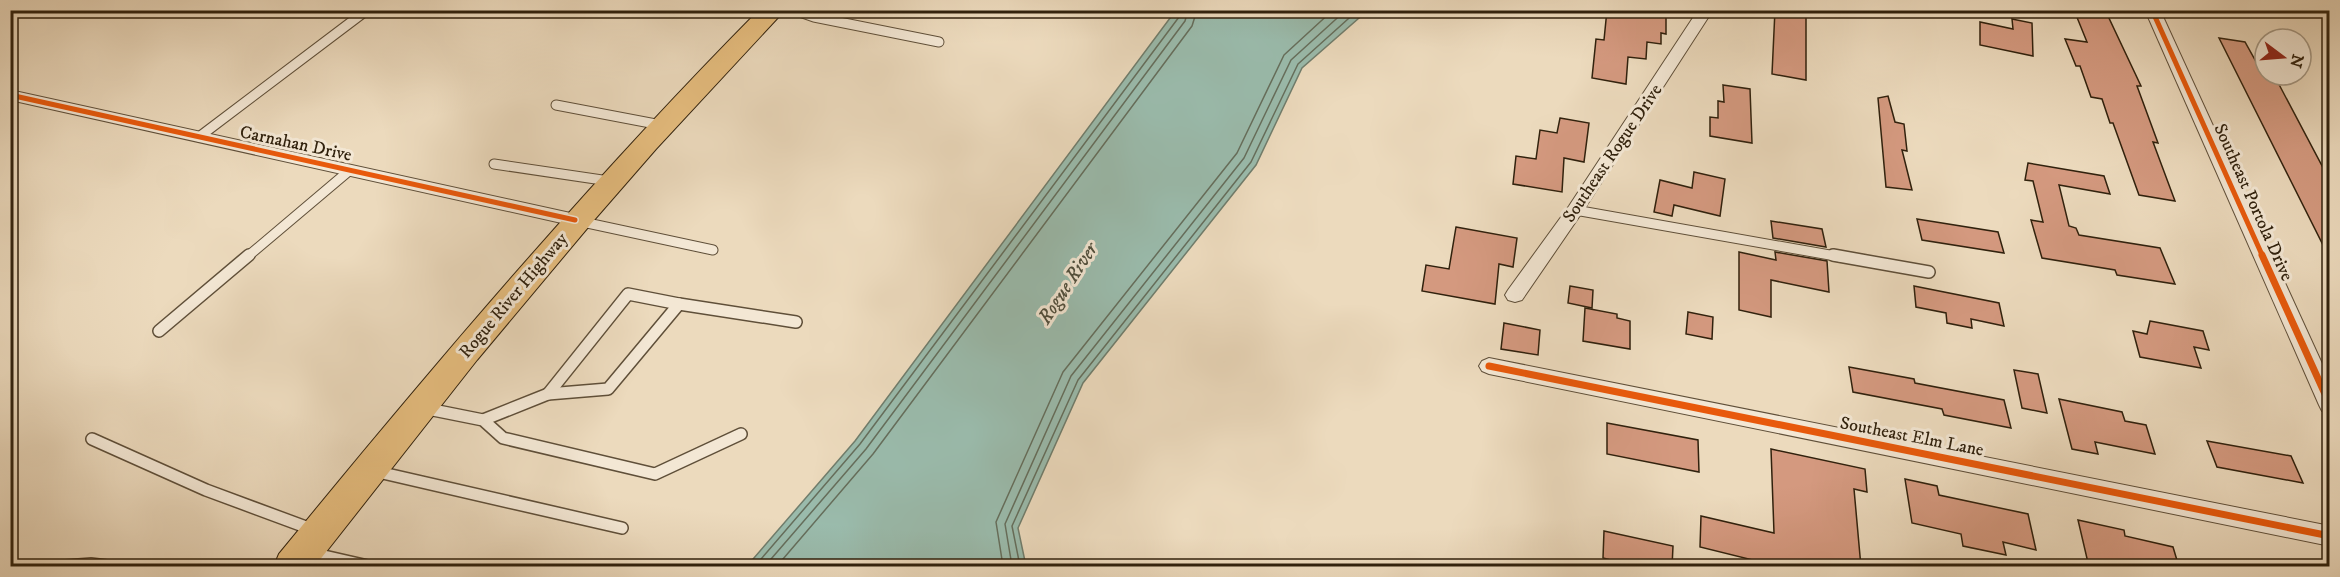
<svg xmlns="http://www.w3.org/2000/svg" width="2340" height="577" viewBox="0 0 2340 577" font-family="'IM FELL DW Pica',serif">
<style>
.water{fill:#9abbac;stroke:#707d6c;stroke-width:1.5}
.lines{fill:none;stroke-linecap:round;stroke-linejoin:round}
.shore{stroke:#656e5c;stroke-width:1.5}
.building{fill:#d4997f;stroke:#30210d;stroke-width:1.5}
.lane-far1-casing{stroke:#5f4f39;stroke-width:11}
.lane-casing{stroke:#5f4f39;stroke-width:14}
.street-casing{stroke:#5f4f39;stroke-width:2}
.primary-casing{stroke:#30210d;stroke-width:2}
.lane-far1{stroke:#f3e7d4;stroke-width:9}
.lane{stroke:#f3e7d4;stroke-width:11}
.street{fill:#f3e7d4;fill-rule:evenodd}
.primary{fill:#e6bd7e;fill-rule:evenodd}
.cycleway-far1-casing{stroke:#f3e7d4;stroke-width:8}
.cycleway-casing{stroke:#f3e7d4;stroke-width:10}
.cycleway-far1{stroke:#e8590c;stroke-width:5}
.cycleway{stroke:#e8590c;stroke-width:7}
.labels{text-anchor:middle;stroke-width:6;stroke-linejoin:round;paint-order:stroke}
.street-label{font-size:18px;fill:#30210d;stroke:#f3e7d4}
.water-label{font-size:20px;font-style:italic;fill:#504f3d;stroke:#f3e7d4}
</style>
<rect width="100%" height="100%" fill="#ecdabd"/>
<filter id="stains"><feTurbulence type="fractalNoise" baseFrequency=".00333" numOctaves="4"/><feColorMatrix values="0 0 0 0 .2 0 0 0 0 .09 0 0 0 0 .02 0 0 0 .5 -.17"/></filter>
<radialGradient id="worn" r=".72"><stop offset=".6" stop-color="#630" stop-opacity="0"/><stop offset="1" stop-color="#630" stop-opacity=".3"/></radialGradient>
<path class="water" d="M1176,10L1367,11L1302,68L1256,165L1083,383L1018,528L1026,566H747L855,441Z"/>
<g class="lines">
<g class="shore">
<path d="M755,566L860,444L1179,17L1180,10"/>
<path d="M765,566L866,449L1185,21L1188,10"/>
<path d="M777,566L873,454L1192,26L1197,10"/>
<path d="M1003,566L996,522L1063,372L1237,153L1284,55L1333,10"/>
<path d="M1012,566L1005,524L1071,376L1244,158L1291,60L1346,10"/>
<path d="M1020,566L1012,526L1078,380L1251,162L1298,64L1358,10"/>
</g>
</g>
<g class="building">
<path d="M1607,10H1666V34L1661,33V44L1647,42L1646,59L1628,57L1626,84L1592,78L1596,39L1604,40Z"/>
<path d="M1775,10H1806V80L1772,74Z"/>
<path d="M2074,10L2107,14L2141,86H2137L2158,143L2153,142L2175,201L2139,195L2113,123H2110L2102,99L2091,97L2080,66H2076L2065,39L2087,42Z"/>
<path d="M2012,19L2032,23L2033,56L1980,45V22L2013,29Z"/>
<path d="M2219,38L2245,42L2259,67H2265V75H2274L2330,181V259Z"/>
<path d="M1723,85L1750,89L1752,143L1710,136V117L1718,118V101L1724,102Z"/>
<path d="M1888,96L1895,122L1904,124L1907,151L1902,150L1912,190L1886,187L1878,98Z"/>
<path d="M1560,118L1589,123L1584,162L1564,158L1562,192L1513,184L1516,156L1536,159L1540,130L1557,133Z"/>
<path d="M2028,163L2104,176L2110,194L2059,185L2069,226L2076,228L2079,235L2160,248L2175,284L2117,275L2115,270L2042,258L2031,220L2043,222L2033,181L2025,180Z"/>
<path d="M1694,172L1725,179L1720,216L1674,205L1672,216L1654,212L1660,180L1692,188Z"/>
<path d="M1917,219L1998,232L2004,253L1922,240Z"/>
<path d="M1771,221L1822,229L1826,247L1773,238Z"/>
<path d="M1456,227L1517,238L1513,267L1499,264L1495,304L1422,291L1426,265L1449,269Z"/>
<path d="M1739,252L1776,260L1775,252L1827,261L1829,292L1771,280V317L1739,310Z"/>
<path d="M1570,286L1593,290L1592,308L1568,303Z"/>
<path d="M1914,286L1999,303L2004,326L1971,319L1972,328L1947,323L1946,313L1916,307Z"/>
<path d="M1585,308L1617,314V318L1630,321V349L1583,341Z"/>
<path d="M1688,312L1713,317L1712,339L1686,334Z"/>
<path d="M2150,321L2203,331L2209,350L2194,347L2201,368L2140,357L2133,331L2147,334Z"/>
<path d="M1504,323L1540,330L1538,355L1501,349Z"/>
<path d="M1849,367L1914,379L1915,383L2004,400L2011,428L1944,415L1942,409L1853,392Z"/>
<path d="M2014,370L2038,374L2047,413L2022,408Z"/>
<path d="M2059,399L2122,412L2125,421L2146,425L2155,454L2095,442L2098,454L2072,449Z"/>
<path d="M1607,423L1698,440L1699,472L1607,454Z"/>
<path d="M2207,441L2291,456L2303,483L2217,467Z"/>
<path d="M1771,449L1865,469L1867,492L1854,489L1861,567H1781L1700,547L1701,516L1774,533Z"/>
<path d="M1905,479L1937,486L1939,495L2028,514L2036,550L2003,542L2006,555L1963,546L1961,534L1912,523Z"/>
<path d="M2078,520L2124,530L2125,536L2173,547L2179,567H2089Z"/>
<path d="M1604,531L1673,546L1672,567H1619V562L1603,558Z"/>
</g>
<g class="lines">
<defs>
<g id="lane-far1">
<path d="M794,10L814,17L939,42"/>
<path d="M556,105L661,125"/>
<path d="M199,137L367,10"/>
<path d="M494,164L609,181"/>
<path d="M1575,210L1841,257"/>
<path d="M578,221L713,250"/>
<path d="M247,257L350,170"/>
</g>
<g id="lane">
<path d="M1833,255L1929,272"/>
<path d="M159,331L249,255"/>
<path d="M548,394L628,294L679,304"/>
<path d="M423,408L483,420L503,438L655,474L741,434"/>
<path d="M483,420L548,394L608,389L679,304L796,322"/>
<path d="M92,439L206,490L314,530"/>
<path d="M374,471L622,528"/>
<path d="M311,553L368,566"/>
<path d="M66,566L91,564L107,566"/>
</g>
<g id="street">
<path d="M1698,10H1713L1581,214L1522,300L1515,302L1508,300L1505,295L1508,290L1569,206Z"/>
<path d="M2145,10H2160L2330,381V413L2322,411L2319,405Z"/>
<path d="M10,90L575,214L582,216L584,220L582,224L575,226L10,100Z"/>
<path d="M1489,358L2330,526V546L1489,374L1482,371L1479,366L1482,361Z"/>
</g>
<path id="primary" d="M759,10H785L656,149L595,219L477,360L315,566H274L279,554C432,367 588,183 759,10Z"/>
</defs>
<use href="#lane-far1" class="lane-far1-casing"/>
<use href="#lane" class="lane-casing"/>
<use href="#street" class="street-casing"/>
<use href="#primary" class="primary-casing"/>
<use href="#lane-far1" class="lane-far1"/>
<use href="#lane" class="lane"/>
<use href="#street" class="street"/>
<use href="#primary" class="primary"/>
<defs>
<g id="cycleway-far1">
<path d="M2152,10L2263,257"/>
<path d="M10,95L575,220"/>
</g>
<g id="cycleway">
<path d="M2262,255L2330,405"/>
<path d="M1489,366L2330,536"/>
</g>
</defs>
<use href="#cycleway-far1" class="cycleway-far1-casing"/>
<use href="#cycleway" class="cycleway-casing"/>
<use href="#cycleway-far1" class="cycleway-far1"/>
<use href="#cycleway" class="cycleway"/>
</g>
<g class="labels">
<g class="street-label">
<text transform="translate(296 143) rotate(12)" y="6">Carnahan Drive</text>
<text transform="translate(1612 153) rotate(-56)" y="6">Southeast Rogue Drive</text>
<text transform="translate(2254 202) rotate(66)" y="6">Southeast Portola Drive</text>
<text transform="translate(513 295) rotate(-50)" y="6">Rogue River Highway</text>
<text transform="translate(1912 436) rotate(11)" y="6">Southeast Elm Lane</text>
</g>
<g class="water-label">
<text transform="translate(1067 283) rotate(-57)" y="7">Rogue River</text>
</g>
</g>
<rect width="2340" height="577" fill="none" stroke="#ecdabd" stroke-width="36"/>
<rect x="12" y="12" width="2316" height="553" fill="none" stroke="#30210d" stroke-width="3"/>
<rect x="18" y="18" width="2304" height="541" fill="none" stroke="#30210d" stroke-width="1.5"/>
<g transform="translate(2283 57) rotate(106)"><circle r="28" fill="#f3e7d4" stroke="#a59884" stroke-width="1.5"/>
<path d="M0-4.5L10 22L0 15L-10 22Z" fill="#8f2418"/>
<text y="-9" font-size="16" font-weight="bold" text-anchor="middle" fill="#30210d">N</text>
</g>
<rect width="100%" height="100%" filter="url(#stains)"/>
<rect width="100%" height="100%" fill="url(#worn)"/>
</svg>
